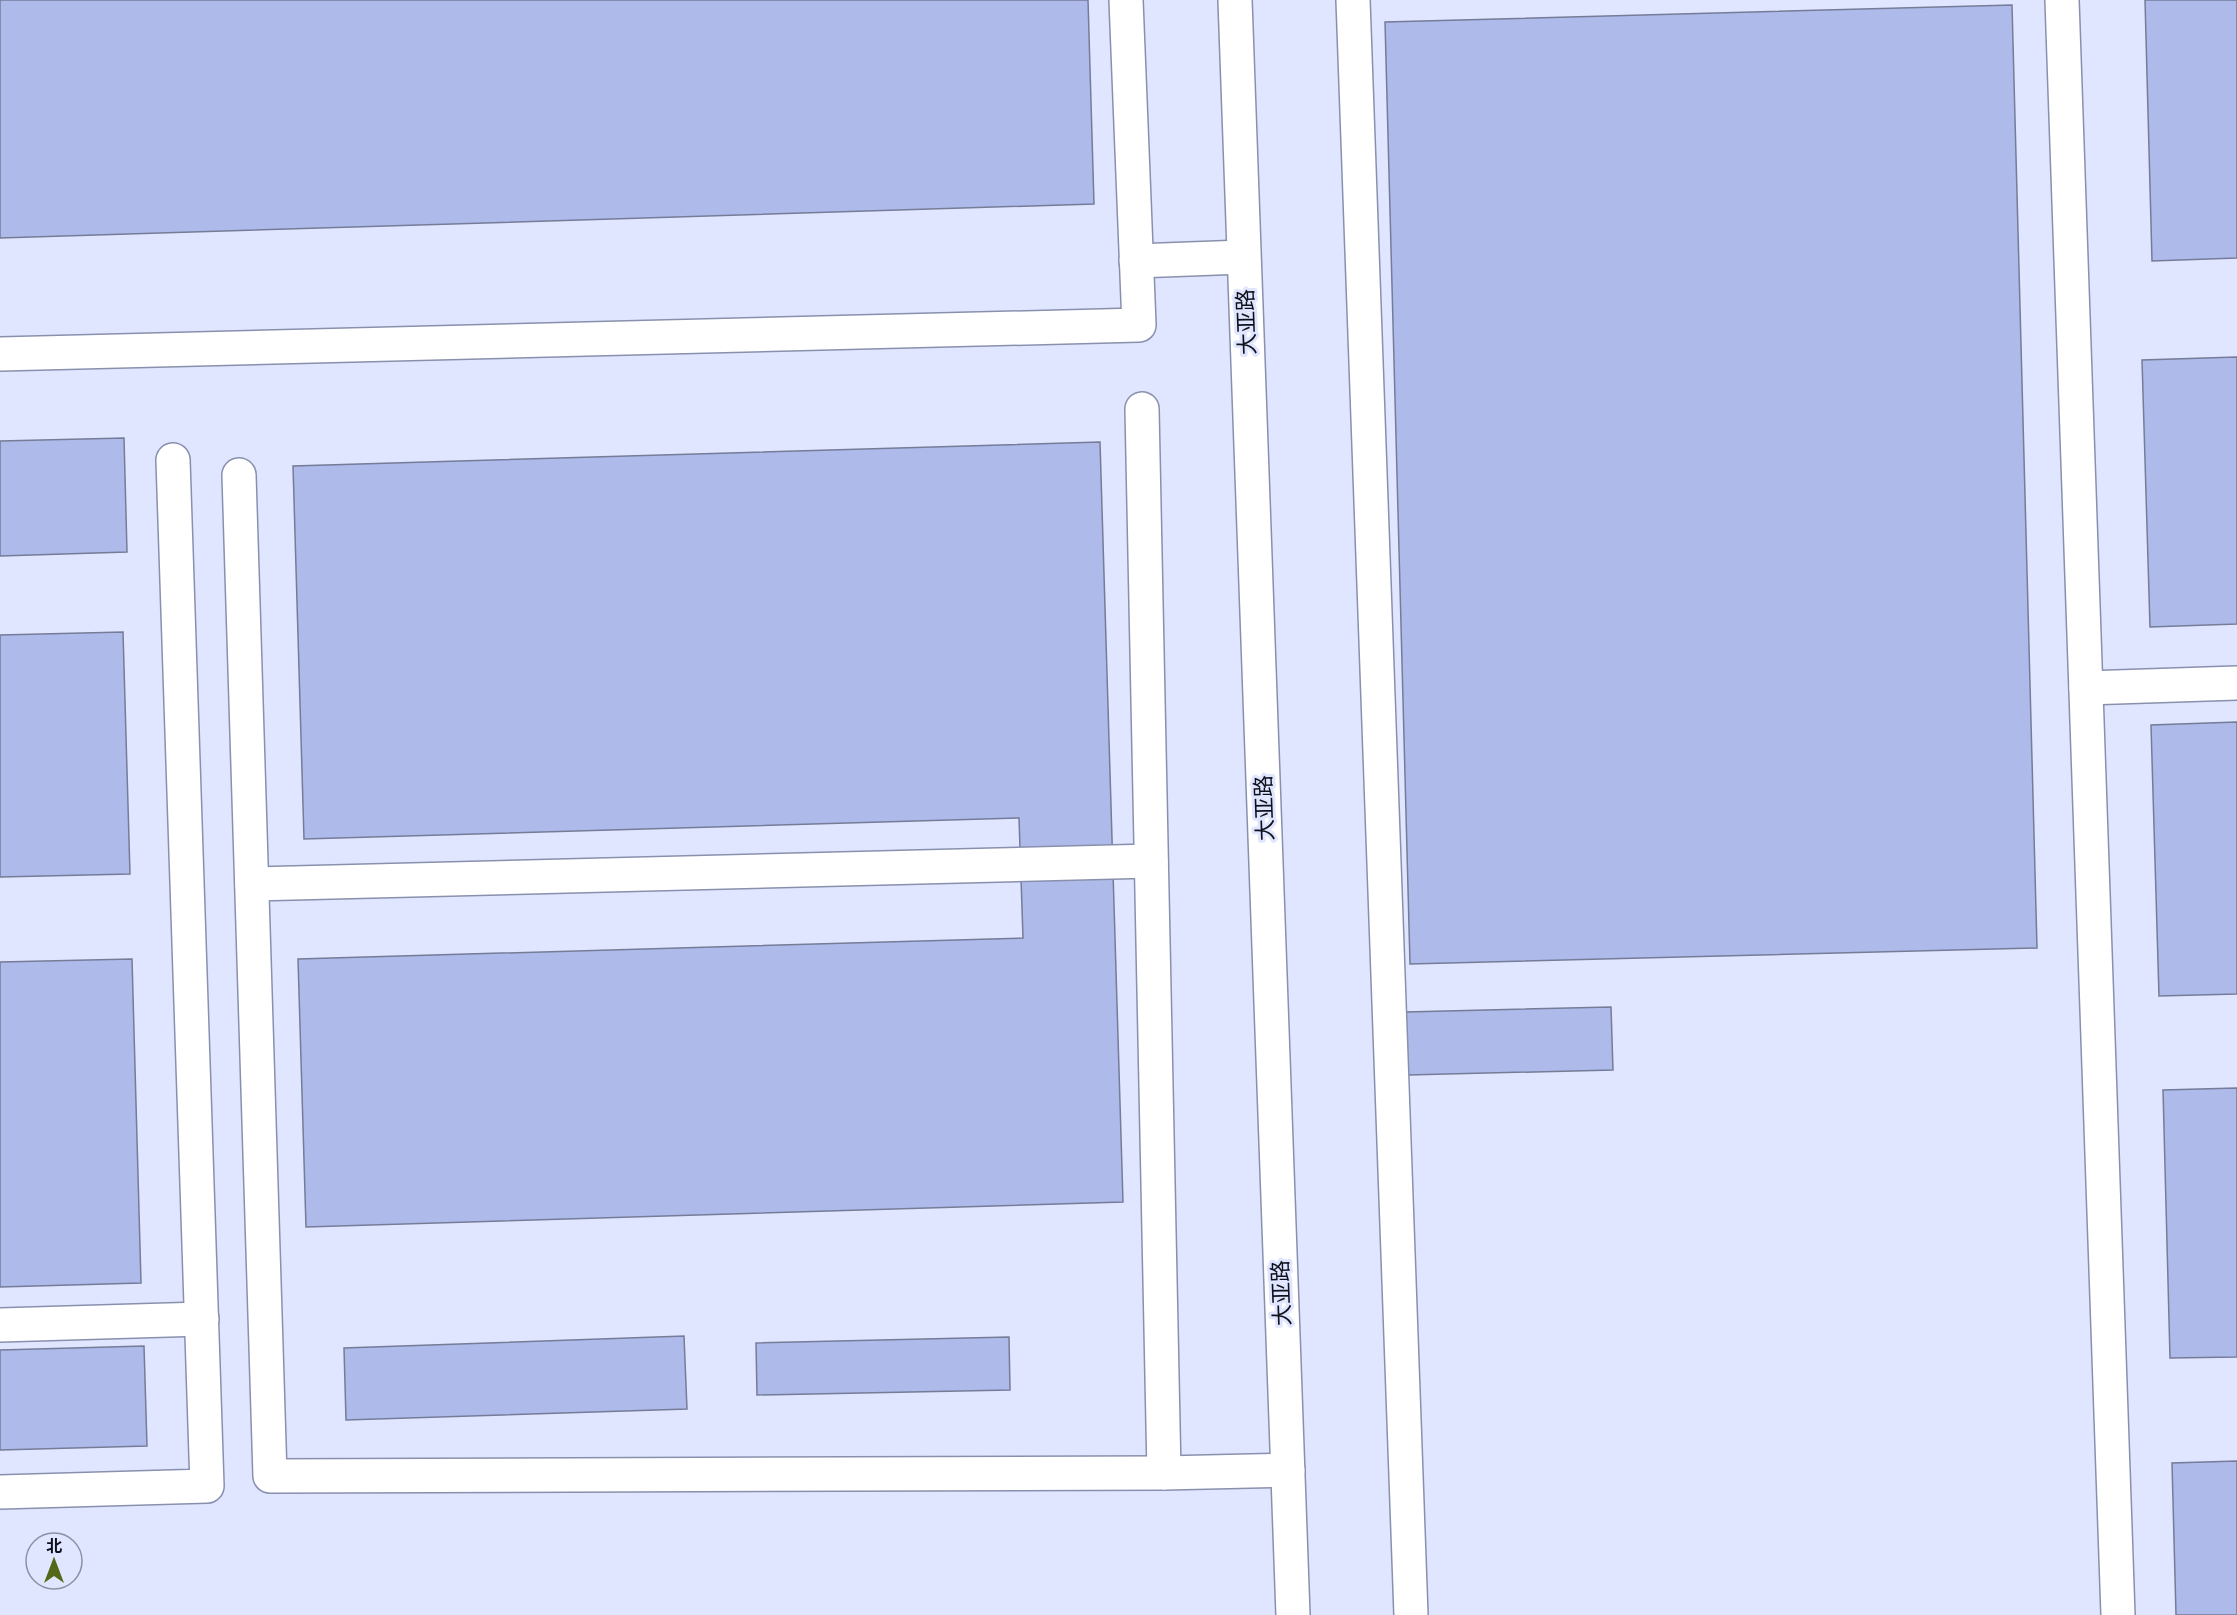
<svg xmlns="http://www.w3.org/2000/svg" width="2237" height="1615" viewBox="0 0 2237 1615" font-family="Cabin,'Noto Sans SC',sans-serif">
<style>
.building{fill:#aebaea;stroke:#757c98;stroke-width:1.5}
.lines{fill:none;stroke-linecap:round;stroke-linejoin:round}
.minor-casing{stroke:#8990ad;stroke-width:36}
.minor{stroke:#fff;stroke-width:33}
.labels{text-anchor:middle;stroke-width:6;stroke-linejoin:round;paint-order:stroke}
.street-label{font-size:22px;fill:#0e111b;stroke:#e0e6ff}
</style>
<rect width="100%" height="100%" fill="#e0e6ff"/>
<g class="building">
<path d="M0,0H1088L1094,204L0,238Z"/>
<path d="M2145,0H2237V258L2152,261Z"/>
<path d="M2012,5L2037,948L1410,964L1385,22Z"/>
<path d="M2237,357V624L2150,627L2142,360Z"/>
<path d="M124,438L127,552L0,556V441Z"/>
<path d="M1100,442L1123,1202L306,1227L298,959L1023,938L1019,818L304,839L293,466Z"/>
<path d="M123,632L130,874L0,877V635Z"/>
<path d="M2237,722V994L2159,996L2151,725Z"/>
<path d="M132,959L141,1283L0,1287V962Z"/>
<path d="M1611,1007L1613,1070L1408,1075L1406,1012Z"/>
<path d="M2237,1088V1357L2170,1358L2163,1090Z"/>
<path d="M684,1336L687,1409L346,1420L344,1348Z"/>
<path d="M1009,1337L1010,1390L757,1395L756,1343Z"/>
<path d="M144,1346L147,1446L0,1450V1350Z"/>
<path d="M2237,1461V1615H2176L2172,1463Z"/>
</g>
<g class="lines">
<defs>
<g id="minor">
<path d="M1235,0L1293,1615"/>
<path d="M1353,0L1411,1615"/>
<path d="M2062,0L2118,1615"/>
<path d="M1136,261L1243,257"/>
<path d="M0,354L1139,325L1126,0"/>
<path d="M1142,409L1164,1473"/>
<path d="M239,475L270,1476L1164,1473L1288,1470"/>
<path d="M2086,688L2237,683"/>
<path d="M252,884L1151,861"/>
<path d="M0,1325L202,1319"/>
<path d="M0,1492L207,1486L173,460"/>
</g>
</defs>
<use href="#minor" class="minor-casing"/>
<use href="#minor" class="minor"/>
</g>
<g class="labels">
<g class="street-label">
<text transform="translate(1246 322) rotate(-92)" y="8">大亚路</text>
<text transform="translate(1264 808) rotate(-92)" y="8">大亚路</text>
<text transform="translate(1281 1293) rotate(-92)" y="8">大亚路</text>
</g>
</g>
<g transform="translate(54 1561)"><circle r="28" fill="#e0e6ff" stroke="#8c91a4" stroke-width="1.5"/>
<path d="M0-4.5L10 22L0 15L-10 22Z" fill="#536918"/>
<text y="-9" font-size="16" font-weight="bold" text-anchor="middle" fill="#0e111b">北</text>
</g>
</svg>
